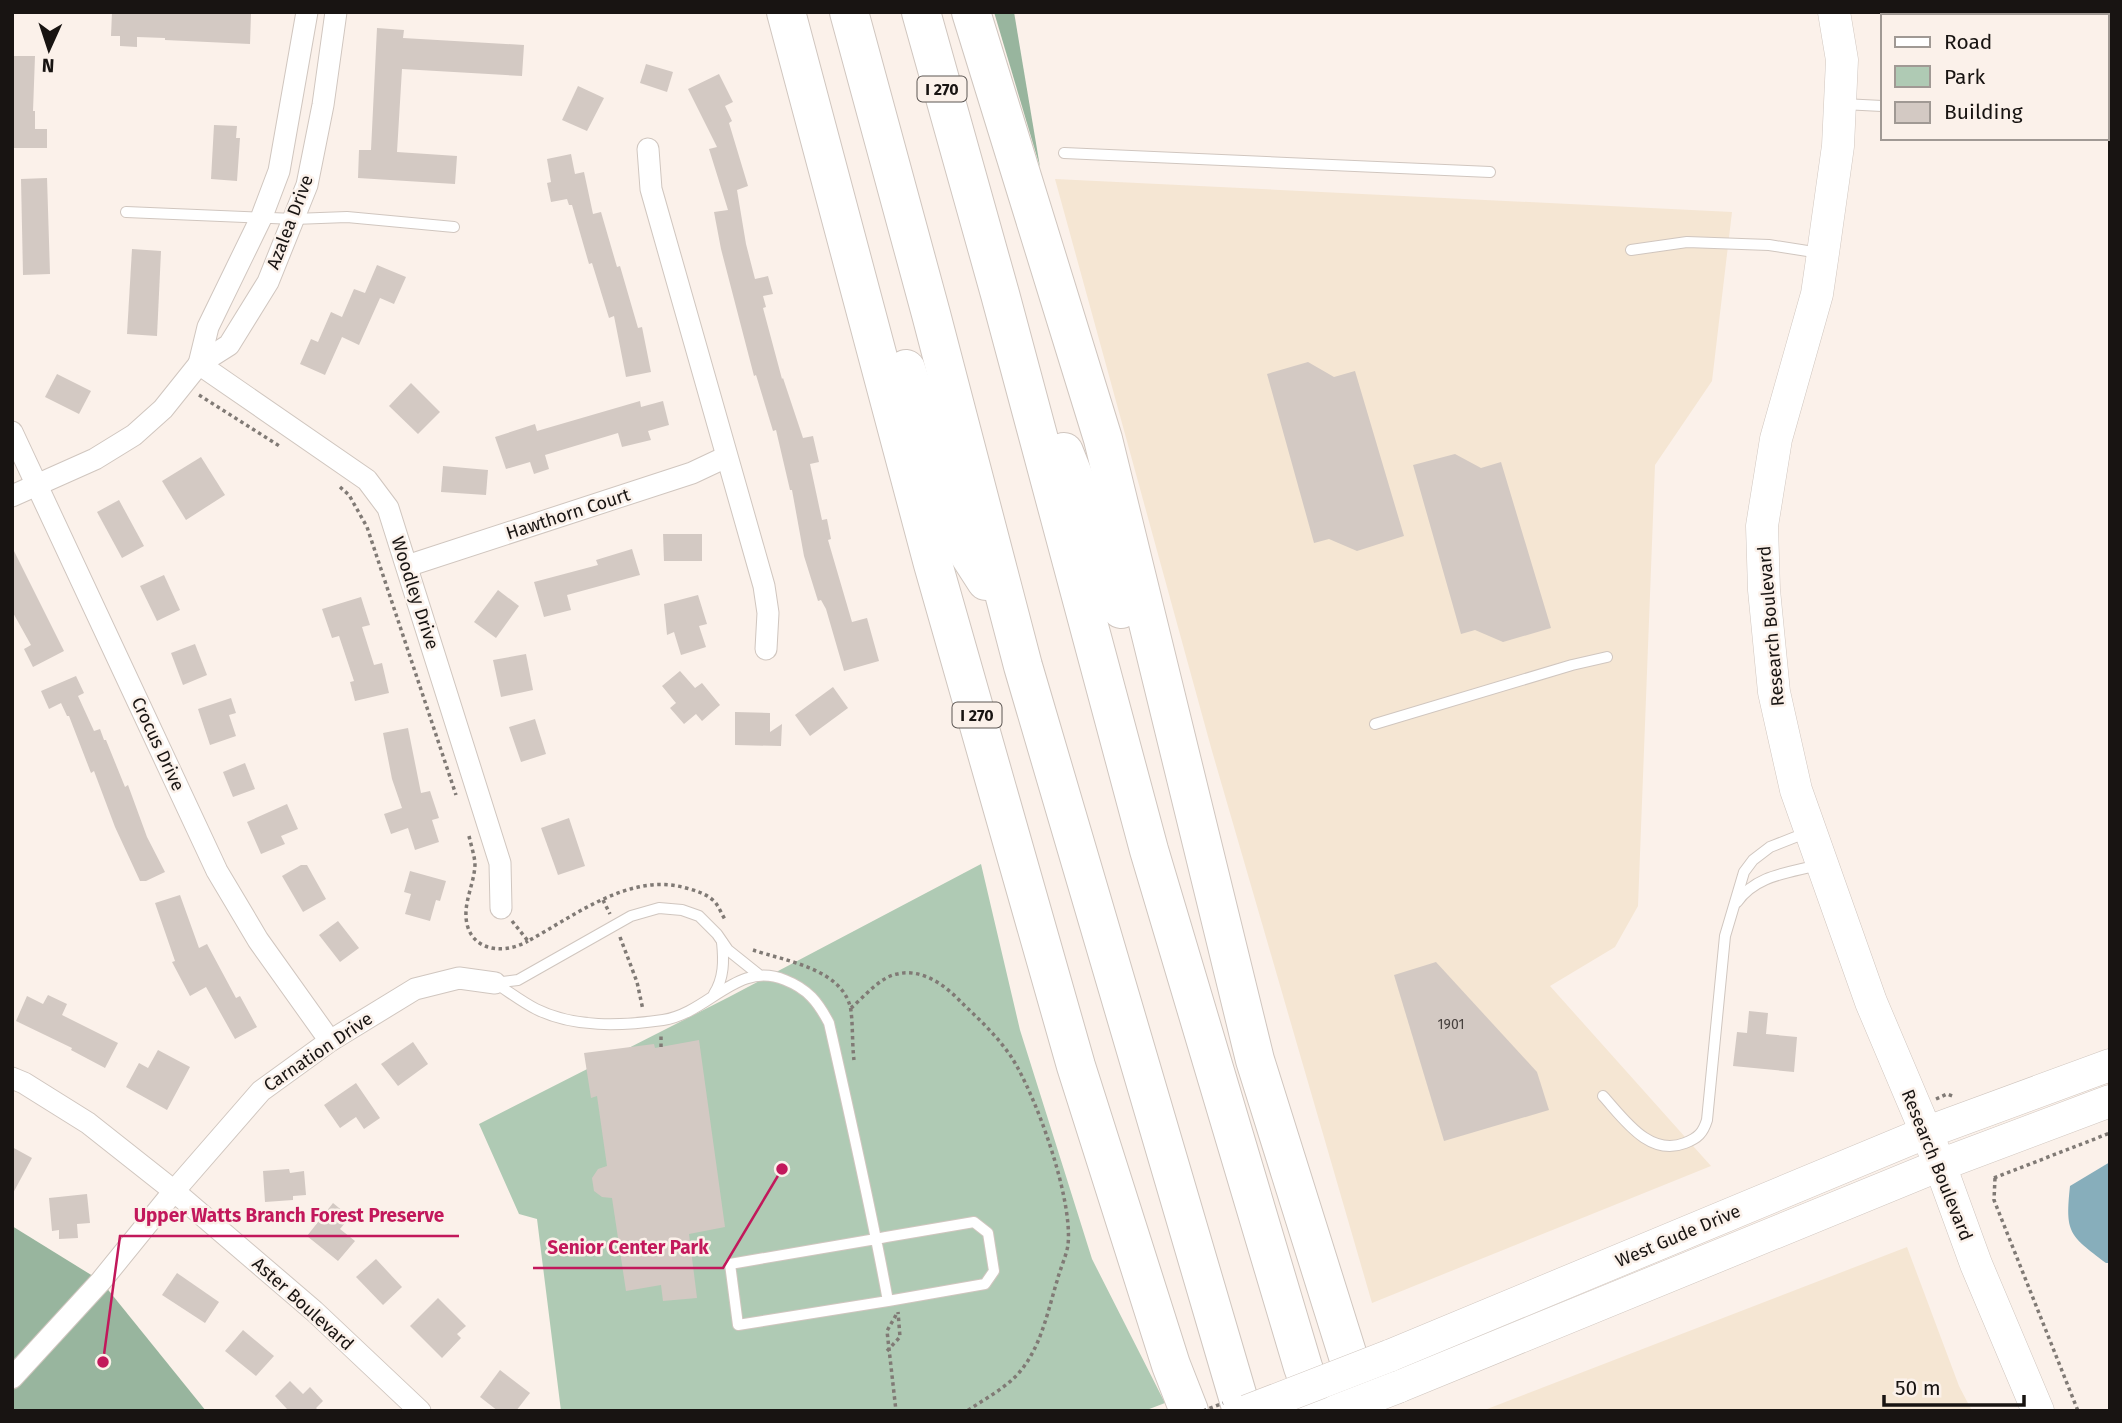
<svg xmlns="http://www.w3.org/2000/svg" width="2122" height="1423" viewBox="0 0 2122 1423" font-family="'Fira Sans',sans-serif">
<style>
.commercial{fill:#f5e6d3}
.green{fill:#afcab4}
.forest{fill:#98b59e}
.water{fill:#87aebb}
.building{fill:#d3c9c3}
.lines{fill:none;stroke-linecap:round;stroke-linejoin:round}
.lane-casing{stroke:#d0c6bf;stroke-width:12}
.street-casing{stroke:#d0c6bf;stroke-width:23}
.secondary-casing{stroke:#d0c6bf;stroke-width:33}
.highway-casing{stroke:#d0c6bf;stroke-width:40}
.path{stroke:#807a75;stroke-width:3.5;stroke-dasharray:3.5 3.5;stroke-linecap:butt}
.lane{stroke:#fff;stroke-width:10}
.street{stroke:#fff;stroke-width:21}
.secondary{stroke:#fff;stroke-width:32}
.highway{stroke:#fff;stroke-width:38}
.secondary-bridge-casing{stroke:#d0c6bf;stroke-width:33;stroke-linecap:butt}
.path-bridge{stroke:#807a75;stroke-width:3.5;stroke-dasharray:3.5 3.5;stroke-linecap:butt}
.secondary-bridge{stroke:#fff;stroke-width:32}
.labels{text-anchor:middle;stroke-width:5;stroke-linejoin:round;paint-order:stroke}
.number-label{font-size:14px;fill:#47413e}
.shield{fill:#fbf1ea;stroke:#5c5653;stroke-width:2}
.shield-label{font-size:16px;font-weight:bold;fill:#181412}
.street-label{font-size:18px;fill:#181412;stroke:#fbf1ea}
.leader{fill:none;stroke:#c2185b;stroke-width:2.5}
.callout-dot{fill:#c2185b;stroke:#fbf1ea;stroke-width:2.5}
.callout-label{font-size:19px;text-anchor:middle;font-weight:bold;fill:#c2185b;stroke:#fbf1ea;stroke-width:5;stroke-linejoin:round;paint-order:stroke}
</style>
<rect width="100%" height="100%" fill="#fbf1ea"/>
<g class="commercial">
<path d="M1055,179L1732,212L1712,381L1655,465L1638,906L1615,947L1550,986L1711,1166L1372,1303L1212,751Z"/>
<path d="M1907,1247L1959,1386L1972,1411H1482Z"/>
</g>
<path class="green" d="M981,864L1020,1030L1092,1259L1165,1403L1144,1411H561L537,1219L519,1214L479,1124L729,997Z"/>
<g class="forest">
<path d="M994,12H1014L1040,167Z"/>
<path d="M12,1226L101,1281L206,1411H12Z"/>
</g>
<path class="water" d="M2110,1162V1263H2106C2069,1235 2065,1233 2070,1186Z"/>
<g class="building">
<path d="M112,12L251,14L250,44L165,40V38L137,37V47L120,46V36H111Z"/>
<path d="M377,28L404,30L403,38L524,45L522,76L402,69L397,152L457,156L455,184L358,178L359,150H371Z"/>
<path d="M12,56H35L33,111H35V129H47V148H12Z"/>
<path d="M646,64L673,72L667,92L640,83Z"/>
<path d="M719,74L733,102L725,106L732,121L729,123L748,186L737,190L746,244L755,279L768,276L773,294L763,296L766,307L763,308L782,379L783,378L803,438L813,436L819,462L810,464L822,520L827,519L831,539L828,540L852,622L867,618L879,661L844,671L826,609L821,600L818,601L804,556L792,490H790L776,430L773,431L756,375L754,376L721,249L714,212L728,210L709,149L717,147L688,89Z"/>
<path d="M578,86L604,98L587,131L562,120Z"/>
<path d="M214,125L237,126L236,138H240L237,181L211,179Z"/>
<path d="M571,154L575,174L584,172L593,214L601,212L617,267L620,266L638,328L642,327L651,372L626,377L614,316L609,318L592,263L589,264L572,205H569L567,199L551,202L547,183L551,182L547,159Z"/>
<path d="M47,178L50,274L23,275L21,179Z"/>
<path d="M132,249L161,251L157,336L127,334Z"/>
<path d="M377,265L406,277L394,304L380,298L359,345L342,337L325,375L300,364L311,339L318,342L331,312L342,317L354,289L365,293Z"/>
<path d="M1308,362L1334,377L1355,371L1404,536L1357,551L1329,539L1314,543L1267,374Z"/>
<path d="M57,374L91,391L79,414L45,397Z"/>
<path d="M411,383L440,412L418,434L389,406Z"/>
<path d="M640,401L641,407L663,401L669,425L648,431L651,440L622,447L618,433L545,455L549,469L534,474L530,462L506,469L495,437L535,424L537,431Z"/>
<path d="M1455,454L1481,468L1501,462L1551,628L1503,642L1475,630L1461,634L1413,465Z"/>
<path d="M201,457L225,495L186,520L162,481Z"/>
<path d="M443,466L488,470L486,495L441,492Z"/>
<path d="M119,500L144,546L122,558L97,512Z"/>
<path d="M663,534H702V561H664Z"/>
<path d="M12,547L64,651L33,667L24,649L31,645L12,611Z"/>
<path d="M632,549L640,575L567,595L571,610L544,617L534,582L598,565L596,560Z"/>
<path d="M164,575L180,610L157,621L140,586Z"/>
<path d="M498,590L519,606L496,638L474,622Z"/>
<path d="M698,595L707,624L699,626L706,647L681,655L674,632L667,635L664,604Z"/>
<path d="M361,597L370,625L362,627L374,665L382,663L389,693L355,701L350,682L354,681L339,636L332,638L322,609Z"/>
<path d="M195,644L207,675L183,685L171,653Z"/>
<path d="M526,654L533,690L501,697L493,660Z"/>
<path d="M680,671L695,688L702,683L720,705L702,721L696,714L684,724L670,708L676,703L662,686Z"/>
<path d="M76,676L84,693L78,696L94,731L100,729L104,740H106L125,787L128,785L147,837L165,872L146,881H140L115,827L94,771L91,773L69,716H67L61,703L49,709L41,691Z"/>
<path d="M833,687L848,708L810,736L795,715Z"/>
<path d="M231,698L236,713L229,715L236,736L210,745L198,709Z"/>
<path d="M735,712L770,713V732L782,724L781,746L735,745Z"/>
<path d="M535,719L546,754L521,762L509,727Z"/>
<path d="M408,728L421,793L430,791L439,818L432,820L439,842L415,850L408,828L391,834L384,814L402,808L392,779L383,733Z"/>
<path d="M245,763L255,789L233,797L223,772Z"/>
<path d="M287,804L298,829L281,836L285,844L261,854L247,822Z"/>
<path d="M569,818L585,866L558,875L541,828Z"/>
<path d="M301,865H307L326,899L303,912L282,876Z"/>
<path d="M410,871L446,881L440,901L436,900L430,921L405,914L411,894L404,892Z"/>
<path d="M180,895L199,948L207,944L236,998L240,996L257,1027L235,1039L206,987L190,996L172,962L175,961L155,903Z"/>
<path d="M338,921L359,948L340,962L319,935Z"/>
<path d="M1436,962L1537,1072L1549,1110L1444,1141L1394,975Z"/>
<path d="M48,995L67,1004L62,1015L118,1043L105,1068L71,1050L72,1048L16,1021L27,996L43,1004Z"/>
<path d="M1749,1011L1768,1013L1766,1034L1797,1037L1794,1072L1733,1066L1737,1032L1747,1033Z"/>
<path d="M699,1040L725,1227L689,1234L697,1298L663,1301L661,1285L626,1291L612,1198L602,1197L594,1191L592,1178L598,1169L607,1166L597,1096L591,1098L584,1053L654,1044L655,1048Z"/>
<path d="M413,1042L428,1064L398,1086L381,1064Z"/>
<path d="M158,1050L190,1067L167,1110L126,1087L139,1063L148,1068Z"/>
<path d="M356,1083L380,1118L364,1129L356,1117L340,1128L324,1105Z"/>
<path d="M12,1147L32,1158L12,1195Z"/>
<path d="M289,1169L290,1173L304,1171L306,1195L293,1196V1200L265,1202L263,1171Z"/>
<path d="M87,1194L90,1223L77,1224L78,1238L59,1239V1230L52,1231L49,1198Z"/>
<path d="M333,1203L350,1217L340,1229L355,1241L338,1261L307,1236Z"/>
<path d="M376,1259L402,1287L383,1305L356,1277Z"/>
<path d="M177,1273L219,1302L205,1323L162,1295Z"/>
<path d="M438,1298L466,1326L457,1334L461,1338L442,1358L410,1326Z"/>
<path d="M243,1330L274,1356L256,1376L225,1351Z"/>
<path d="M500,1370L530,1393L516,1411H498L480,1397Z"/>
<path d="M290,1381L303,1394L310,1387L323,1401L316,1408L319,1411H286L287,1409L275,1396Z"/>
</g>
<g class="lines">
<defs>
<g id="lane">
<path d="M1843,104L1882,106"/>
<path d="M1064,153L1490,172"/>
<path d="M126,212L294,219L347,217L454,227"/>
<path d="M1631,250L1687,242L1769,245L1820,253"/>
<path d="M1375,724L1572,665L1607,657"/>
<path d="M1737,902C1756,875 1788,873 1818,865"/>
<path d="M495,983C508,991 522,1002 536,1009C574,1028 621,1026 663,1020C709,1013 737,960 785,980C808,989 818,1002 829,1023C850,1116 871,1208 888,1301L738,1325L730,1264L876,1239L886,1237L974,1222L988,1233L994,1271L985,1284L888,1301"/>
<path d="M495,983L518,980L631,916L659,908L682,910L699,916L717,934L728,950L758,974"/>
<path d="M714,994C724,978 724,961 722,942"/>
<path d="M1603,1096C1624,1119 1649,1157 1685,1143C1698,1138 1703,1133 1707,1120L1725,936L1744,872L1753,860L1770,847L1808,832"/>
</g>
<g id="street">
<path d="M648,149L651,189L764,586L768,613L766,649"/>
<path d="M199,364L367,480L388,508L500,863L501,908"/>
<path d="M199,364L208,327L262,216L279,171L307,12"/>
<path d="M12,432L217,871L258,940L330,1041"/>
<path d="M12,496L95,459L134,435L163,409L199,364L229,345L268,282L307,185L323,105L336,12"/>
<path d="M407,566L692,473L726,457"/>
<path d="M12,1078L24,1083L88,1123L174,1191L314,1311L420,1411"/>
<path d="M12,1378L101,1281L174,1191L261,1091L330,1041L415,989L459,978L495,983"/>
</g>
<g id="secondary">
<path d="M1834,12L1842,60L1838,146L1823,253L1817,294L1776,439L1762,526L1764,590L1774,692L1796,790L1871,1002L1940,1165L1976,1264L2038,1411"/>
<path d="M1389,1356L1925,1133L2110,1065"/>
<path d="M1398,1387L1940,1165L2110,1101"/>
</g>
<g id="highway">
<path d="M786,12L933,564L1076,1066L1171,1365L1189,1411"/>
<path d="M849,12L931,314L1023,666L1242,1411"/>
<path d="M921,12L1000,294L1149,850L1303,1367L1319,1411"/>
<path d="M971,12L1103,439L1255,1060L1363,1404"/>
<path d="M906,369L966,550L986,581"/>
<path d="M1064,452L1086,507L1121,609"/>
</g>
</defs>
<use href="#lane" class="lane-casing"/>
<use href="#street" class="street-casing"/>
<use href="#secondary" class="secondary-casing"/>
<use href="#highway" class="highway-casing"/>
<g class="path">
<path d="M199,395L281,447"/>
<path d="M340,487L349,495L367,527L456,795"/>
<path d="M469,836C471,845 474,854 475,863C475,879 467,895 466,911C464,949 500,957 528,941"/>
<path d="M603,900L610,914"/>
<path d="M512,921L528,941C576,915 630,872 686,888C697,891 707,894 715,902C719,907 722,915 726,921"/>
<path d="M620,937L637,982L643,1010"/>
<path d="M753,950C785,961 845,969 851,1011C853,1027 852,1044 854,1060"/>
<path d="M851,1008C864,997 880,977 897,974C923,968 946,986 962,1003C980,1020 999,1038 1012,1058C1037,1098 1073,1199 1068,1245C1066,1257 1060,1269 1057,1281C1047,1314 1040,1352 1015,1377C1002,1390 983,1400 967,1411"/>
<path d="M661,1047V1035"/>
<path d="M1936,1099L1947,1094L1955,1097"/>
<path d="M1994,1178L2110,1133"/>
<path d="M1995,1178L1994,1200L2078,1411"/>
<path d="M896,1315L887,1331L896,1411"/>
<path d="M887,1351L900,1337L898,1312"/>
</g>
<use href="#lane" class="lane"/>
<use href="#street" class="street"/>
<use href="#secondary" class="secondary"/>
<use href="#highway" class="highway"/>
<defs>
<g id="secondary-bridge">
<path d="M1247,1411L1389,1356"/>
<path d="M1336,1411L1398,1387"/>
</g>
</defs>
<use href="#secondary-bridge" class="secondary-bridge-casing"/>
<path class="path-bridge" d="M1203,1411L1223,1403"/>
<use href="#secondary-bridge" class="secondary-bridge"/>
</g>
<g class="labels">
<g class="number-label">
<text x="1451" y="1029">1901</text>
</g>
<g class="shield">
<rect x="917.5" y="76.5" width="49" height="25" rx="5"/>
<rect x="952.5" y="702.5" width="49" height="25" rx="5"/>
</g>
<g class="shield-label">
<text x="942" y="95">I 270</text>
<text x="977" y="721">I 270</text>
</g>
<g class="street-label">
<text transform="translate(290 222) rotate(-69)" y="6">Azalea Drive</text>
<text transform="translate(568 514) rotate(-18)" y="6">Hawthorn Court</text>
<text transform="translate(415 593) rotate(72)" y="6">Woodley Drive</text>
<text transform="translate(1771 626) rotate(-95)" y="6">Research Boulevard</text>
<text transform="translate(158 744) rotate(65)" y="6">Crocus Drive</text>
<text transform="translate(318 1052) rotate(-34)" y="6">Carnation Drive</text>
<text transform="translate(1937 1165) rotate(68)" y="6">Research Boulevard</text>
<text transform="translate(1678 1236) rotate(-23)" y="6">West Gude Drive</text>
<text transform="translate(303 1304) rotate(42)" y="6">Aster Boulevard</text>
</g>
</g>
<path class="leader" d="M103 1362L120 1236H459M782 1169L723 1268H533"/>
<g class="callout-dot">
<circle cx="103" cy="1362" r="7"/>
<circle cx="782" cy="1169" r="7"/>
</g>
<g class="callout-label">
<text x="289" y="1222">Upper Watts Branch Forest Preserve</text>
<text x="628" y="1254">Senior Center Park</text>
</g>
<rect width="2122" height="1423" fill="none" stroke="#181412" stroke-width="28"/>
<rect x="1881" y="14" width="228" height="126" fill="#fbf1ea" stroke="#a09994" stroke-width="2"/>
<rect x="1895" y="37" width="35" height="10" fill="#ffffff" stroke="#a09994" stroke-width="2"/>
<text x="1944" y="49" font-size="21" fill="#181412">Road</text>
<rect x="1895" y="66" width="35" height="21" fill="#afcab4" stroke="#a09994" stroke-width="2"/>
<text x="1944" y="84" font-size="21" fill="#181412">Park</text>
<rect x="1895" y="102" width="35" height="21" fill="#d3c9c3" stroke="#a09994" stroke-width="2"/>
<text x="1944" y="119" font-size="21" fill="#181412">Building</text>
<g transform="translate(49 49) rotate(183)" stroke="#fbf1ea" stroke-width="5" paint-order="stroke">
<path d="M0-5L12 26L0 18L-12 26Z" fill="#181412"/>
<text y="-10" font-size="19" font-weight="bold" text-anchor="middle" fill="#181412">N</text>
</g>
<path d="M1884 1395v10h140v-10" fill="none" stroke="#181412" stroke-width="3.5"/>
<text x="1895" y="1395" font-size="21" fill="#181412" stroke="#fbf1ea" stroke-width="5" paint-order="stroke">50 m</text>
</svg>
